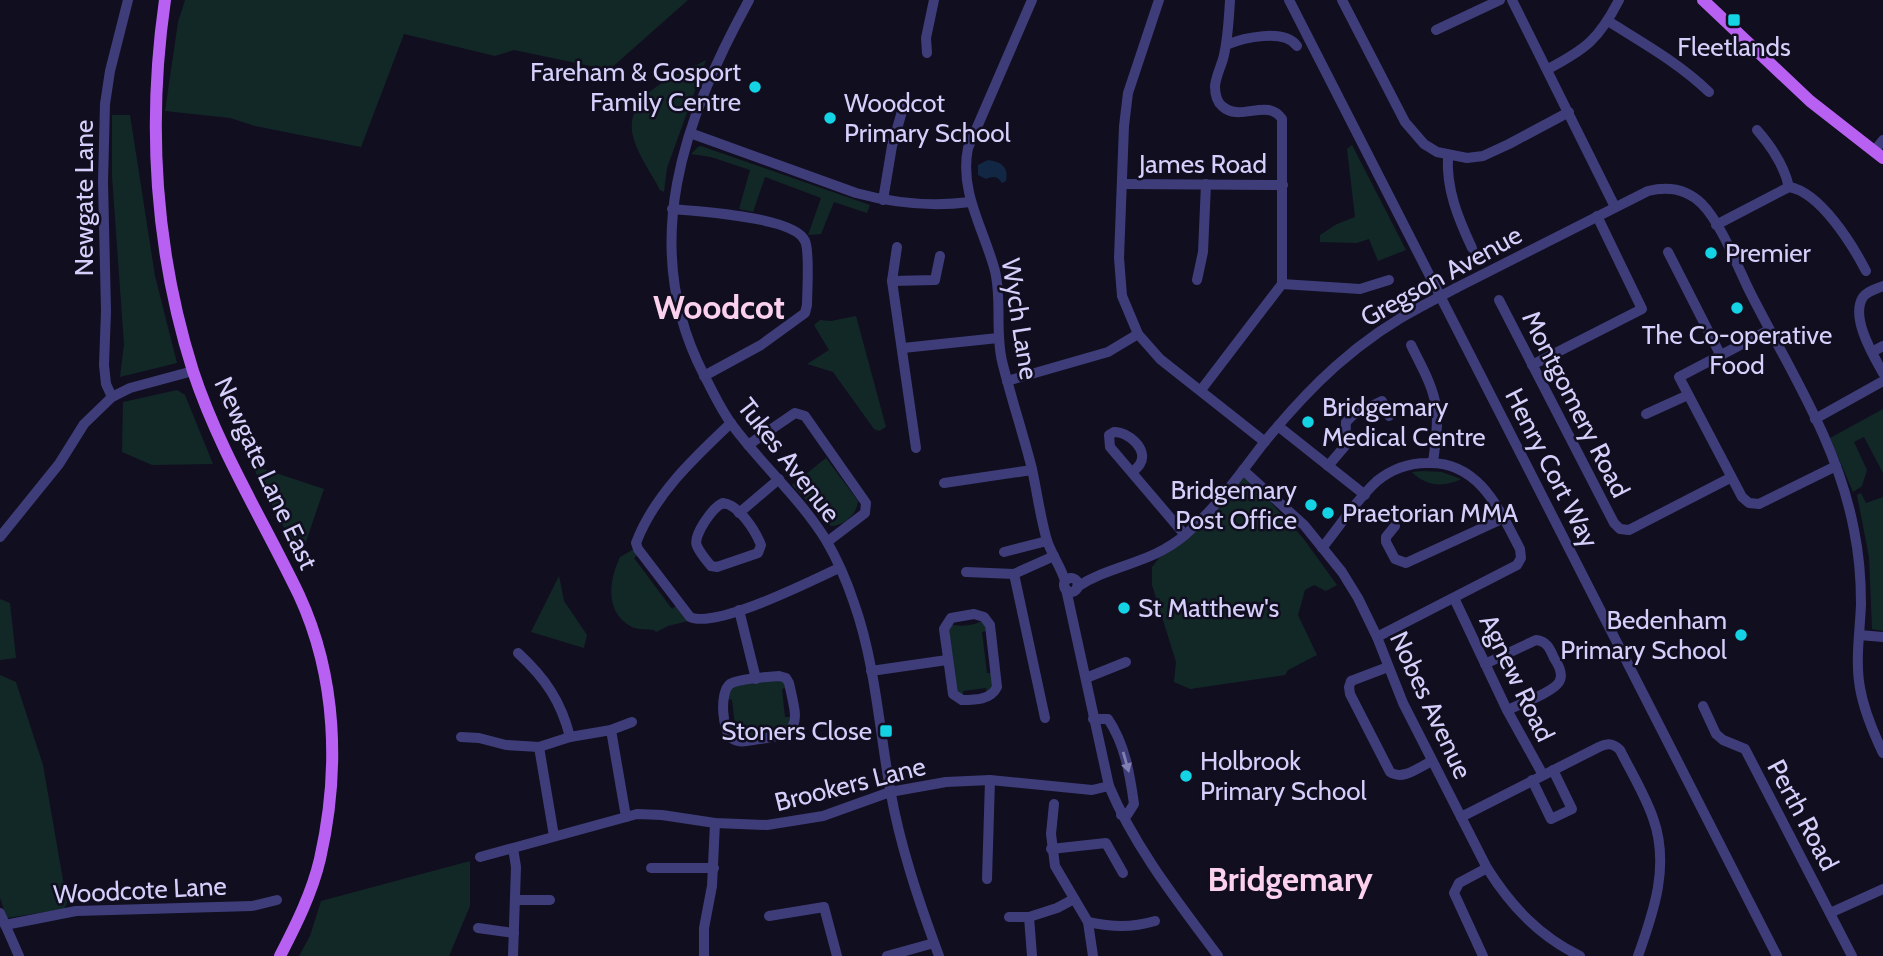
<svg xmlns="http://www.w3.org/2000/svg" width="1883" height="956" viewBox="0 0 1883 956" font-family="Cabin,sans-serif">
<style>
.green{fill:#122827}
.water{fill:#122744}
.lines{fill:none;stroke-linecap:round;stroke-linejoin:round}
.minor{stroke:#3e3d7a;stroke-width:10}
.major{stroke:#b860f2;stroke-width:12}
.minor-bridge{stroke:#3e3d7a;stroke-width:10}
.oneway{fill:#827fb4}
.poi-dot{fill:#13d3e4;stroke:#110e1f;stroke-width:2.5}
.labels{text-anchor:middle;stroke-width:5;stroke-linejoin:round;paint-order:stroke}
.poi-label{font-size:26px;fill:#d4d0fb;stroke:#110e1f;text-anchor:start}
.street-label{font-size:26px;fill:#d4d0fb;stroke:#110e1f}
.district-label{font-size:33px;font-weight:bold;fill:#fbd1ed;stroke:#110e1f}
</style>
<rect width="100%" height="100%" fill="#110e1f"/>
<g class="green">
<path d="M185,0H688L609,70L514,50L495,56L404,34L361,147L255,126L230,118L165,111L178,22Z"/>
<path d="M706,60L667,168L664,192L660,190C652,174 637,154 633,136C624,92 676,77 706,60Z"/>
<path d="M112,115H130L155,276L177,363L120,377L124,344L112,176Z"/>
<path d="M1352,145L1406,250L1378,261L1369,239L1357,243L1320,242V235L1337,224L1355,217L1347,149Z"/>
<path d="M701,146L870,205L867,213L834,202L821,234L808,235L821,198L765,177L753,212L739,209L750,170L711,157L691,154L698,147Z"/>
<path d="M856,316L886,427L879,431L874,429L833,372L807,364L829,350L814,325L820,320L831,321Z"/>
<path d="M177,390L185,395L213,464L152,465L122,452L123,402Z"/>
<path d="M1883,409V473L1864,437L1854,442L1867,470L1862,486L1853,492L1830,438Z"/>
<path d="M826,458L858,501C857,514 844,526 831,526L792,485Z"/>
<path d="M252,465L324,489L300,559L289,548L288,536Z"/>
<path d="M1423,471L1442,472L1461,479C1444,488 1425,486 1412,472Z"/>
<path d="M1245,474L1303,538L1337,585L1326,591L1314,585L1305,590L1298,615L1317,655L1288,670L1285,675L1190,689L1174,682L1176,662L1152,585V567L1159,558L1189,537L1222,505Z"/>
<path d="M1861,493L1866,503L1883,497V631L1872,629L1869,557L1857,495Z"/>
<path d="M634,549L637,555L634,558L672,609L676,606L688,621L668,626L656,632L654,630C647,629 638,630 632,627C604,612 609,581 620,557Z"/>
<path d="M559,576L564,601L587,635L584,648L531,632Z"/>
<path d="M0,599L10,603L16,658L0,660Z"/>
<path d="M983,620L987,631L982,632L987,673H993L992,690L987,693L986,688L963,691V697L960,696L956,688L947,627L950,624C959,627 975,626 983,620Z"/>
<path d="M0,675L16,682L43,765L67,903L64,909L7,918L0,898Z"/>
<path d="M775,679L783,681L787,687L782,689L785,717H792V723C778,736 751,741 732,733L729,727L735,726L732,700L725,698L731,687Z"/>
<path d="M470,861V906L449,956H299L310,936L321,901Z"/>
</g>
<path class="water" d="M988,160C1001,162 1009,166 1006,181L1002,183C997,176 994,176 986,179L978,175V165Z"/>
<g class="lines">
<g class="minor">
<path d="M749,0C684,119 637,246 704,375C713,392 721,410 733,426C762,465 800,498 826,540C837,559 847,582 854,603C875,662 879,727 890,789C900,846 919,902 939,956"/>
<path d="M1032,0L968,148C959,192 984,229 995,271C1002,300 995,331 1002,361C1011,398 1023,433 1032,469C1037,492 1040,515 1046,537C1050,553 1061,566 1065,581"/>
<path d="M1159,0L1128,93L1124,126L1119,258L1122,296L1138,334L1160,359L1265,442"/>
<path d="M1289,0L1777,956"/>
<path d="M1342,0L1405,122L1424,144L1437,152L1467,158L1483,156L1509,144L1569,112"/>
<path d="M1512,0L1615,207"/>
<path d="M1608,21C1643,43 1679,63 1709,92"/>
<path d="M1436,30L1500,0"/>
<path d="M1226,45C1243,38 1284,28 1297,46"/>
<path d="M927,53L926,38L934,0"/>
<path d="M1548,69C1586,49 1599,39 1619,0"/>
<path d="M1757,130C1771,146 1784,165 1789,187"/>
<path d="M690,133L856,193C893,203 932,207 970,202"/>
<path d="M1875,150L1883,140"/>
<path d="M1448,156C1446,189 1458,218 1472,248"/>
<path d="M1123,184L1283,185"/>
<path d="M883,200L892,146L905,101"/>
<path d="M672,209C697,211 795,217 805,241C810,251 807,293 807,305L805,313L761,345L704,376"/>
<path d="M1716,225L1789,187C1820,192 1852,244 1866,271"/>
<path d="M897,247L892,281L916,448"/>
<path d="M1668,252L1721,356"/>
<path d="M1197,280L1203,252L1206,184"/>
<path d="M892,281L935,280L940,256"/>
<path d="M1282,284L1360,289L1389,280"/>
<path d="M1883,286C1876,289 1867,291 1863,297C1850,317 1873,355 1883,373"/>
<path d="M1456,288L1648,191C1668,186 1687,189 1702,204C1721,223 1738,268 1750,292C1789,369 1838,444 1854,530C1859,554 1861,579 1861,604C1860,632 1855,660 1860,688C1864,711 1873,732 1883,753"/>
<path d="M1499,300L1614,523L1620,529L1629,530L1730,478"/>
<path d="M1769,330L1679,377L1742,497L1749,503L1759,504L1836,466"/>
<path d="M1411,345C1420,364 1433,385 1436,407C1439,425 1435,444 1433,463"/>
<path d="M903,348L998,338"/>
<path d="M1872,352L1883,346"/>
<path d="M1532,365L1642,309L1597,216"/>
<path d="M1007,381L1108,352L1138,334"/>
<path d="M1201,390L1282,284V119C1268,97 1240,123 1222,106C1216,101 1215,94 1215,86C1216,75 1222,65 1224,55C1228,37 1229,18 1230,0"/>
<path d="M112,397L106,384L104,365L106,311L103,182L105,104L110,71L128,0"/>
<path d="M1646,414L1688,395"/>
<path d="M1815,419L1883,381"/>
<path d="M731,423C694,458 654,495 636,543L638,549L690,617C716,629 811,581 839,568"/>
<path d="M1278,426L1365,495"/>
<path d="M748,445L795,413L805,416L866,503L865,513L827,542"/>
<path d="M1328,466L1345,446L1346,422L1353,415L1382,401L1389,416"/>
<path d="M1243,470L1304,525L1342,572L1358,598L1377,637L1403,703L1487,868C1511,906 1539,936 1580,956"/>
<path d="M1132,473C1135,470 1138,467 1140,464C1149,449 1127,431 1114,432L1109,435L1110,447L1185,535"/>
<path d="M944,483L1032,470"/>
<path d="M723,503C739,505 755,530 761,545L758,553L717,567L711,566C706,560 700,553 697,546C692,536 713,507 723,503Z"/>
<path d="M739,513L779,479"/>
<path d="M1395,526L1386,537V542L1395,559L1406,563L1504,518"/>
<path d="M0,537L59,464L84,424L112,397L130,388L193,371"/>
<path d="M1322,548C1340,526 1356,500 1377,481C1392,469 1408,463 1427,463C1479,461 1499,509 1520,549L1521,558L1517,565L1377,637"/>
<path d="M1004,552L1047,541"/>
<path d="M966,572L1014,574L1054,556"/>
<path d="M1014,574L1045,718"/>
<circle cx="1071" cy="585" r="7"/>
<path d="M1077,587C1112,564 1152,564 1186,534C1216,508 1239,475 1263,444C1309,387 1358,339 1424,305"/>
<path d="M1066,589L1109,786C1135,848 1178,902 1218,956"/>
<path d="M1454,598L1507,710L1543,775"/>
<path d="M739,610L756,679"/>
<path d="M974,614L984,617L990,625L997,687C991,700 975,700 962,700L953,694L944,629L951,618Z"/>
<path d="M1859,635L1883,637"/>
<path d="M518,653C545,678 561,701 570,737"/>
<path d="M1485,664L1536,640C1547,641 1550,649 1554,658C1558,664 1563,673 1560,680C1557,691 1518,705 1507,710"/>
<path d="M1388,667L1351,681L1349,687L1350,694L1390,772C1403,781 1419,767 1432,761"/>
<path d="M871,671L947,660"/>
<path d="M779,676L786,678L789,683C797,720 804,734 760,739C751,740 740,744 733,739C722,733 719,692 730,684C739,678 767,677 779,676Z"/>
<path d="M1086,678L1126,662"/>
<path d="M1703,706L1716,734L1723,740L1745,749L1852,956"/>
<path d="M1093,719H1108C1125,744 1130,775 1134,804L1127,815H1121"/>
<path d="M611,730L626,817"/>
<path d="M461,737L479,738L506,745L539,747L570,737L611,730L632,722"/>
<path d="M539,747L554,836"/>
<path d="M1532,780L1551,819L1572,809L1553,770"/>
<path d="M1054,804L1051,834L1055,866L1088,922L1093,956"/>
<path d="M1461,817L1599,747C1608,743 1613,743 1620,750C1631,772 1645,795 1653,818C1670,865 1654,911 1638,956"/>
<path d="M513,848L516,867L513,956"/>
<path d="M1051,849L1106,843L1123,873"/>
<path d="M480,857L637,814L662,815L715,823L767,825L823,816L890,792L946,782L990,780L1092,790L1109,786"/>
<path d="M651,868H714"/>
<path d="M987,879L990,780"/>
<path d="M515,900H550"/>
<path d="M0,913L19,956"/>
<path d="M1830,913L1883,889"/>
<path d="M769,916L824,907L837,956"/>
<path d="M1009,917H1029"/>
<path d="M1088,922C1112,927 1131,928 1155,921"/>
<path d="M5,925L76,911L252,906L277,900"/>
<path d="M478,928L514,933"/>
<path d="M704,956V928L712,886L715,823"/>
<path d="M887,956L934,943"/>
<path d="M1032,956L1029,917L1057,908L1074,899"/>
<path d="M1483,956L1454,893L1459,883L1487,868"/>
</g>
<g class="major">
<path d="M165,0C147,124 155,251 193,371C219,450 263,520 299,595C337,677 340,771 320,859C312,893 296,925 280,956"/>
<path d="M1703,0L1810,101L1883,158"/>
</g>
<path class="minor-bridge" d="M1424,305L1456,288"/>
</g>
<defs><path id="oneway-solid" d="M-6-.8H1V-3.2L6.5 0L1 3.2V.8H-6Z" transform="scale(1.75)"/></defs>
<use class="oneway" href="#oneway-solid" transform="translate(1126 762) rotate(74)"/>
<g class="poi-dot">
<rect x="1727" y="13" width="14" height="14" rx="3.5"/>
<circle cx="755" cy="87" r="7"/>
<circle cx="830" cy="118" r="7"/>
<circle cx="1711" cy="253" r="7"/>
<circle cx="1737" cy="308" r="7"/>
<circle cx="1308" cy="422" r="7"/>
<circle cx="1311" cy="505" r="7"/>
<circle cx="1328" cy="513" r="7"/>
<circle cx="1124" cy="608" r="7"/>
<circle cx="1741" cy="635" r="7"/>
<rect x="879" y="724" width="14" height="14" rx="3.5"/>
<circle cx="1186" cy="776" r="7"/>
</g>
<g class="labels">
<g class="poi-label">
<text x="1734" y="56" text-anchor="middle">Fleetlands</text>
<text x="741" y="81" text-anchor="end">Fareham &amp; Gosport<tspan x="741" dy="30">Family Centre</tspan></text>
<text x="844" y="112">Woodcot<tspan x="844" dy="30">Primary School</tspan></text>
<text x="1725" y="262">Premier</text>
<text x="1737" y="344" text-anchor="middle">The Co-operative<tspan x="1737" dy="30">Food</tspan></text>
<text x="1322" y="416">Bridgemary<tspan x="1322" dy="30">Medical Centre</tspan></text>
<text x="1297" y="499" text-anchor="end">Bridgemary<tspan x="1297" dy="30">Post Office</tspan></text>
<text x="1342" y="522">Praetorian MMA</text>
<text x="1138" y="617">St Matthew's</text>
<text x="1727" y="629" text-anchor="end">Bedenham<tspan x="1727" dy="30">Primary School</tspan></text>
<text x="872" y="740" text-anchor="end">Stoners Close</text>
<text x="1200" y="770">Holbrook<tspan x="1200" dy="30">Primary School</tspan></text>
</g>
<g class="street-label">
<text x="1203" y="173">James Road</text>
<text transform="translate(84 198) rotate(-90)" y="9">Newgate Lane</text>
<text transform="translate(1441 276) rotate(-29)" y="9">Gregson Avenue</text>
<text transform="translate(1020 319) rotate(81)" y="9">Wych Lane</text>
<text transform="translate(1576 404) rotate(63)" y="9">Montgomery Road</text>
<text transform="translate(789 460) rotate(52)" y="9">Tukes Avenue</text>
<text transform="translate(1552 468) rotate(63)" y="9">Henry Cort Way</text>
<text transform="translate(266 473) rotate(65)" y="9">Newgate Lane East</text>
<text transform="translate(1517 678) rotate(64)" y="9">Agnew Road</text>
<text transform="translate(1431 705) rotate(65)" y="9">Nobes Avenue</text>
<text transform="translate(850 784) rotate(-14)" y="9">Brookers Lane</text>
<text transform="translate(1803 815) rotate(62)" y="9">Perth Road</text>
<text transform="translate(140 890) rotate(-3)" y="9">Woodcote Lane</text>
</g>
<g class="district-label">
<text x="719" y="319">Woodcot</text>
<text x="1290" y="891">Bridgemary</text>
</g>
</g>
</svg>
